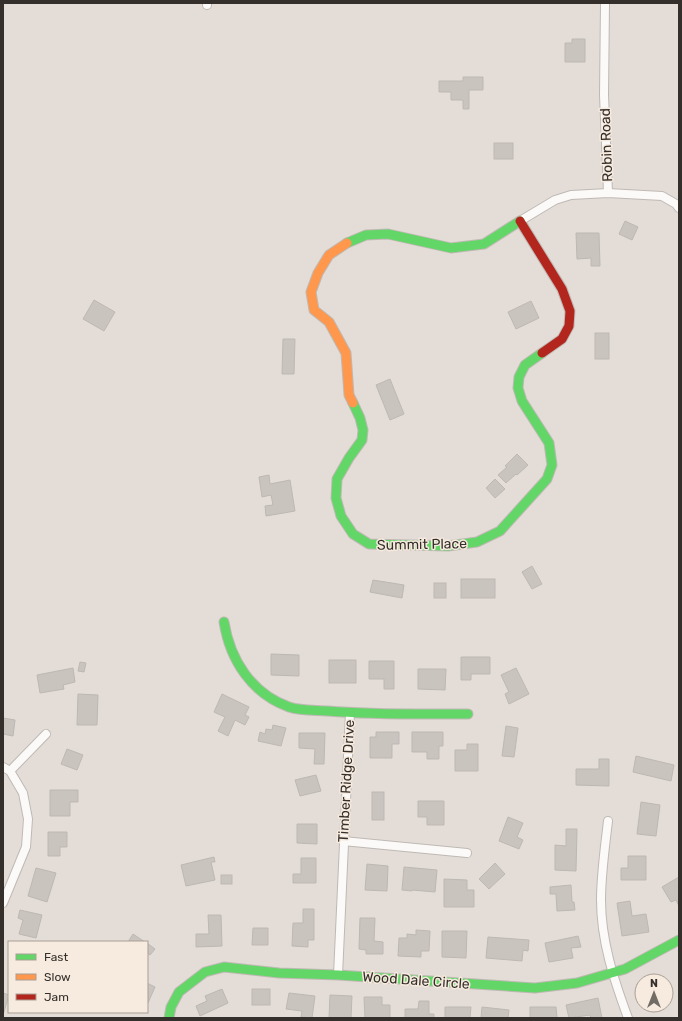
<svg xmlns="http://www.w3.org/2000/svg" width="682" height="1021" viewBox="0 0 682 1021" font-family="Rubik,sans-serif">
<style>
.building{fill:#cac4bf;stroke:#bdb8b3}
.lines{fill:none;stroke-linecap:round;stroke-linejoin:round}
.street-casing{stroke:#bfb9b4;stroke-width:10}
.fast-casing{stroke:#bfb9b4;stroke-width:11}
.slow-casing{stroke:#bfb9b4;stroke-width:11}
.jam-casing{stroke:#bfb9b4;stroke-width:11}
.street{stroke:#fbfaf9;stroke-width:8}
.fast{stroke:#63d668;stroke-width:9}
.slow{stroke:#ff974d;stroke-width:9}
.jam{stroke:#b3261e;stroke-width:9}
.labels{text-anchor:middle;stroke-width:3;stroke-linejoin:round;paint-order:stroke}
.street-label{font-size:14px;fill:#342f2b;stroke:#f7eade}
</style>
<rect width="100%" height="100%" fill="#e4ddd7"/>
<g class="building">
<path d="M572,39H585V62H565V43H572Z"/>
<path d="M463,77H483V90H469V109H463V100H451V92H439V81H463Z"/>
<rect x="494" y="143" width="19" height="16"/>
<path d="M625,221L638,227L632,240L619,234Z"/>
<path d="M576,233H599L600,266H591V258L577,259Z"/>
<path d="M94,300L115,312L104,331L83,319Z"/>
<path d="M531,301L539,318L516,329L508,312Z"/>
<rect x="595" y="333" width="14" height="26"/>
<path d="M283,339H295L294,374H282Z"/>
<path d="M390,379L404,414L390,420L376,385Z"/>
<path d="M517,454L528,465L517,475L516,474L506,483L498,475L507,467L505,466Z"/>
<path d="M269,475L270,484L290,480L295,511L266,516L265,506L273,505L271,495L262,497L259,477Z"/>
<path d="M495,479L505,489L495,498L486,488Z"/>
<path d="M532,566L542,584L532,589L522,572Z"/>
<rect x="461" y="579" width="34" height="19"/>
<path d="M373,580L404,585L402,598L370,592Z"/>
<rect x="434" y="583" width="12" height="15"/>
<path d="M271,654L299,655V676L271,675Z"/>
<path d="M461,657H490V674H471V680H461Z"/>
<rect x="329" y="660" width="27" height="23"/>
<path d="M369,661H394V689H384V679H369Z"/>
<path d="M80,662L86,663L84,672L78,671Z"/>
<path d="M73,668L75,682L63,685L64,689L40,693L37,675Z"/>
<path d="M516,668L529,694L509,704L505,694L509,692L501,675Z"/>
<path d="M418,669H446L445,690L418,689Z"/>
<path d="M78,694L98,695L97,725H77Z"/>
<path d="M222,694L249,707L245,715L249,717L245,725L235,720L228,736L218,731L225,717L214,712Z"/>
<path d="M3,718L15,720L13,736L3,734Z"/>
<path d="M273,725L286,728L281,746L258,741L260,732L265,734L266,729L272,730Z"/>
<path d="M506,726L518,728L514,757L502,756Z"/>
<path d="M376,732H399V744H392V758H370V737H376Z"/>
<path d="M412,732H443V746H439V759H427V752H412Z"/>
<path d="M299,733H325L324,764H314L315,749L299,748Z"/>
<path d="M467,744H478V771H455V750H467Z"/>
<path d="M67,749L83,755L77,770L61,764Z"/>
<path d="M636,756L674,765L671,781L633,772Z"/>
<path d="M599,759H609V786L576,785V769H599Z"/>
<path d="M316,775L321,791L300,796L295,780Z"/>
<path d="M50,790H78V802H70V816H50Z"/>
<rect x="372" y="792" width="12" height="28"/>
<path d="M418,801H444V825H427V817H418Z"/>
<path d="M641,802L660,805L656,836L637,834Z"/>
<path d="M508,817L523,823L517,837L523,840L519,849L499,841Z"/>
<path d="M297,824H317V844L297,843Z"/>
<path d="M566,829H577L576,871L555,870V845L566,846Z"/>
<path d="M48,832H67V847H60V856H48Z"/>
<path d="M628,856H646V880H621V868H628Z"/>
<path d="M214,857L215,862H211L215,880L186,886L181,865Z"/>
<path d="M301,858H316V883H293V874H301Z"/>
<path d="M495,863L505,874L489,889L479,879Z"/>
<path d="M367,864L388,866L387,891L365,890Z"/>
<path d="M404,867L437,870L435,892L412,890V891L402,890Z"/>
<path d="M36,868L56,873L47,902L28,896Z"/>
<rect x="221" y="875" width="11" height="9"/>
<path d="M679,877V906L676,900L671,902L662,887Z"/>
<path d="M444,879L467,880V890H474V907H444Z"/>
<path d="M571,885L572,902H574L575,910L557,911L556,894H550V887Z"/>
<path d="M630,901L632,916L646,914L649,932L622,936L617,903Z"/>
<path d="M303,909H314V940H308V947L292,946L293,923H303Z"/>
<path d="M20,910L42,915L36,938L19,934L23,920L18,918Z"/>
<path d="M208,915H221L222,946L196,947V934H209Z"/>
<path d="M360,918H375L374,941L383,942V954H366V950L359,949Z"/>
<path d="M253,928H268V945H252Z"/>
<path d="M416,930L430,931L429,951H421V957L398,956L399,938H407V934L416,935Z"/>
<path d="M442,931H467L466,958L442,957Z"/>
<path d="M133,934L145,942H128Z"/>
<path d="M578,936L581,947L571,948L573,958L549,962L545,943Z"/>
<path d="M488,937L529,940L528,951L523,950L522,961L486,958Z"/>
<path d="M147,943L155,949L150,955L147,953Z"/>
<path d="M666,980L670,1000L666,1001V981H662Z"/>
<path d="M147,983L155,987L148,1003L147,1002Z"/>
<path d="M642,983V1005H646L642,1006L637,984Z"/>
<path d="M222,989L228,1003L200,1016L196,1006L207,1001L205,996Z"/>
<rect x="252" y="989" width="18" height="16"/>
<path d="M3,993L9,995L3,1015Z"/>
<path d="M289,993L315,996L312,1018L301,1017L302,1011L286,1009Z"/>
<path d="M330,995L352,996L351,1018H329Z"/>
<path d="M364,997H382V1005H390V1018H365Z"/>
<path d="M598,998L602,1018H591L590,1015L569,1018L566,1005Z"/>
<path d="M419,1001H429V1014H434V1018H405V1009H418Z"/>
<path d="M445,1007H471L470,1018H445Z"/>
<path d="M482,1007L509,1010L508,1018H481Z"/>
<path d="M530,1007H556L557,1018H530Z"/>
</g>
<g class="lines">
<defs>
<g id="street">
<path d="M605,3L604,95L608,193"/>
<path d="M207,5V3"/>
<path d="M520,221L555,200L571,195L608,193L662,196L676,204L679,208"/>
<path d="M3,767L10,771L23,793L28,819L26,847L3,903"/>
<path d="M10,771L46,734"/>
<path d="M608,821C605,847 601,874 601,900C601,941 614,980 628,1018"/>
<path d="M343,841L467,853"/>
<path d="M338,975L350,713"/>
</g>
<g id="fast">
<path d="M347,243L366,235L388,234L451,248L484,244L520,221"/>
<path d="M353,403L360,418L363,430L362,440L349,458L337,479L336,498L341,516L353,534L369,544L448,546L477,542L500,531L547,479L552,465L549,443L522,401L518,388L519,377L525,365L542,353"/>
<path d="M224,622C230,660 252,694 289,707C301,711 315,710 328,711C375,715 421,714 468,714"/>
<path d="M169,1018L171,1007L179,992L205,972L224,967L279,973L338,975L535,988L577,983L625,969L679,940"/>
</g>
<path id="slow" d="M347,243L329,255L318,273L311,292L314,310L329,322L346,353L349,395L353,403"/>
<path id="jam" d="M520,221L562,289L570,311L569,326L562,339L542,353"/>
</defs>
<use href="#street" class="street-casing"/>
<use href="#fast" class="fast-casing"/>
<use href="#slow" class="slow-casing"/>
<use href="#jam" class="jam-casing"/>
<use href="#street" class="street"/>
<use href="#fast" class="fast"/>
<use href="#slow" class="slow"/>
<use href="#jam" class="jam"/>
</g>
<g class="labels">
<g class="street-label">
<text transform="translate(606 145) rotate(-92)" y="5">Robin Road</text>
<text transform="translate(422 544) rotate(-1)" y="5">Summit Place</text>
<text transform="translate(346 781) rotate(-87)" y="5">Timber Ridge Drive</text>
<text transform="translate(416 980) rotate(4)" y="5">Wood Dale Circle</text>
</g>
</g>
<rect width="682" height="1021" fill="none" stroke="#342f2b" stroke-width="8"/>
<rect x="8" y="941" width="140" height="72" fill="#f7eade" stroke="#a99f96"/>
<rect x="16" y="954" width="20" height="6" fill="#63d668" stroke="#a99f96"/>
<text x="44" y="961" font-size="12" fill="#342f2b">Fast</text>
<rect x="16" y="974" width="20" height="6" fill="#ff974d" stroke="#a99f96"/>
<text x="44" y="981" font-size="12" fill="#342f2b">Slow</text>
<rect x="16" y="994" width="20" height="6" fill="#b3261e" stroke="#a99f96"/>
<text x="44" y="1001" font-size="12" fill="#342f2b">Jam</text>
<g transform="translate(654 993)"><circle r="19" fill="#f7eade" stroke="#a99f96"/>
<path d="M0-3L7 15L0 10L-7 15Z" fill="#726c67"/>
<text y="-6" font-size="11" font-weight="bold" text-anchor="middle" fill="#342f2b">N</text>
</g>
</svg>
